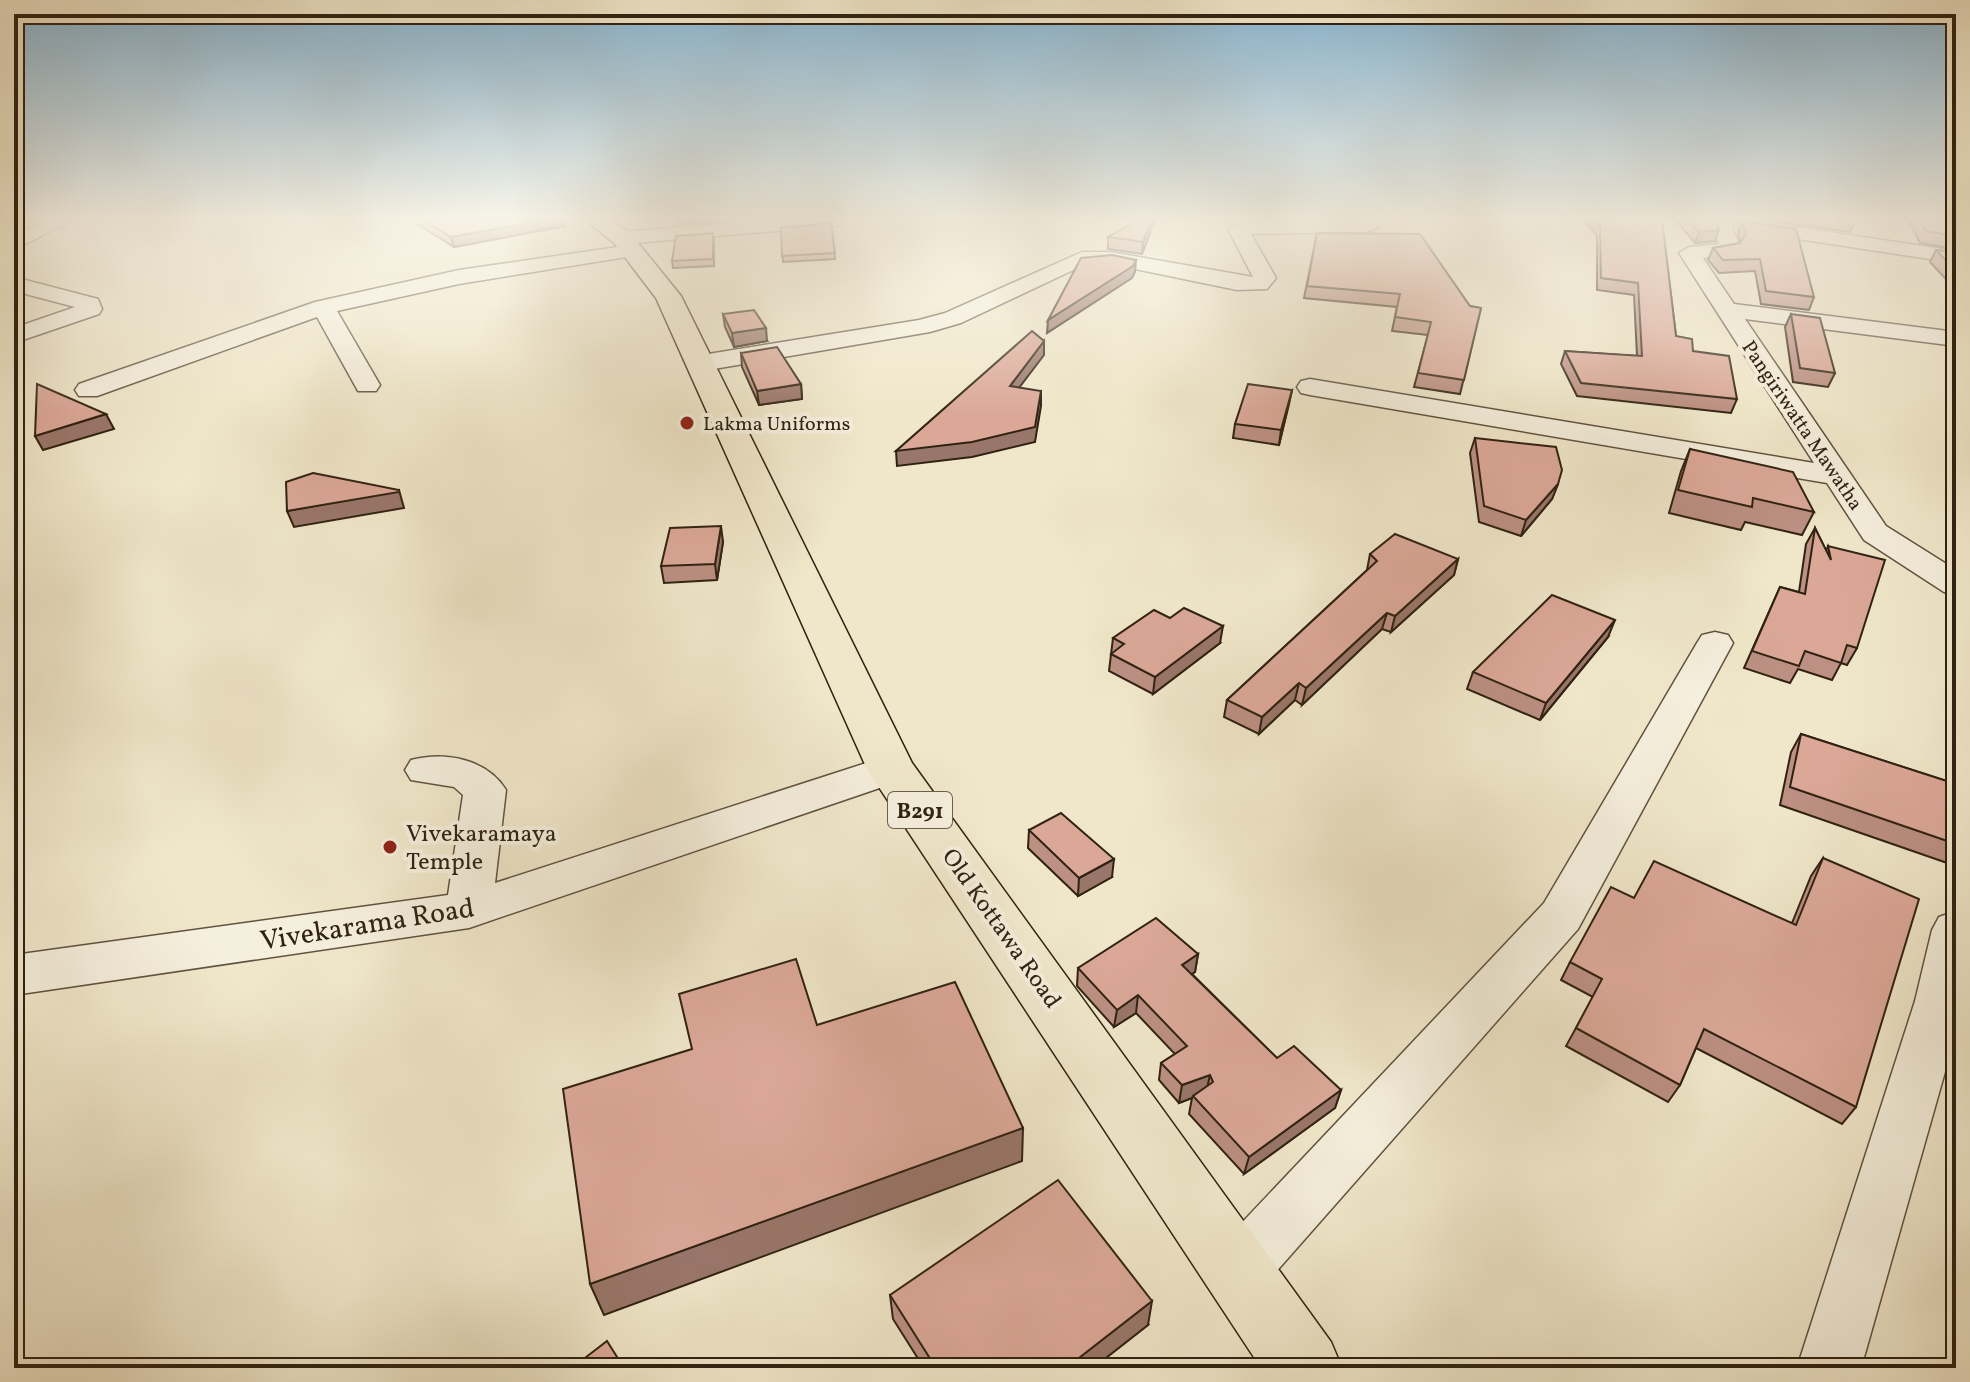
<svg xmlns="http://www.w3.org/2000/svg" width="1970" height="1382" viewBox="0 0 1970 1382" font-family="Vollkorn,serif">
<style>
.lines{fill:none;stroke-linecap:round;stroke-linejoin:round}
.minor-casing{stroke:#605340;stroke-width:3}
.primary-casing{stroke:#302212;stroke-width:3}
.minor{fill:#f5efdd;fill-rule:evenodd}
.primary{fill:#f0e7ca;fill-rule:evenodd}
.wall{fill:#bc9083;stroke:#302212;stroke-width:2}
.shaded-wall{fill:#99766a;stroke:#302212;stroke-width:2}
.building{fill:#dba898;stroke:#302212;stroke-width:2}
.poi-dot{fill:#8f2418;stroke:#f5efdd;stroke-width:3}
.labels{text-anchor:middle;stroke-width:8;stroke-linejoin:round;paint-order:stroke}
.far-poi-label{font-size:20px;fill:#302212;stroke:#f5efdd;text-anchor:start}
.far-street-label{font-size:20px;fill:#302212;stroke:#f5efdd}
.shield{fill:#f5efdd;stroke:#6b604f;stroke-width:2}
.shield-label{font-size:22px;font-weight:bold;fill:#302212}
.poi-label{font-size:24px;fill:#302212;stroke:#f5efdd;text-anchor:start}
.street-label{font-size:24px;fill:#302212;stroke:#f5efdd}
.near-street-label{font-size:28px;fill:#302212;stroke:#f5efdd}
</style>
<rect width="100%" height="100%" fill="#f0e7ca"/>
<filter id="stains"><feTurbulence type="fractalNoise" baseFrequency=".0025" numOctaves="4"/><feColorMatrix values="0 0 0 0 .2 0 0 0 0 .09 0 0 0 0 .02 0 0 0 .5 -.17"/></filter>
<radialGradient id="worn" r=".72"><stop offset=".6" stop-color="#630" stop-opacity="0"/><stop offset="1" stop-color="#630" stop-opacity=".3"/></radialGradient>
<g class="lines">
<defs>
<g id="minor">
<path d="M47,220H72L14,250V236Z"/>
<path d="M769,220H846L836,226L622,244L612,238L622,232Z"/>
<path d="M1381,220L1379,227L1367,232L1251,234L1276,278L1267,289L1237,290L1111,264H1086L961,323L930,332L702,371L693,368L689,363L693,358L702,355L919,320L945,313L1082,252H1111L1253,277L1229,231L1232,227L1251,222Z"/>
<path d="M1711,220H1729L1739,244L1733,253L1703,258L1734,304L1956,332V346L1745,319L1886,526L1956,570V595L1944,592L1864,540L1827,483L1310,395L1301,393L1297,387L1301,381L1310,379L1814,463L1679,253L1689,247L1719,244Z"/>
<path d="M1749,220L1956,251V263L1745,231L1735,225L1738,221Z"/>
<path d="M632,245L642,251L639,255L459,284L337,311L380,385L376,391H358L317,317L97,396H79L75,390L79,384L315,302L459,270Z"/>
<path d="M14,277L98,299L102,309L99,314L14,343V328L75,307L14,291Z"/>
<path d="M1715,632L1728,635L1733,643L1578,929L1260,1290L1239,1299L1218,1290L1209,1269L1218,1248L1544,903L1697,643L1702,635Z"/>
<path d="M891,755L906,759L912,769L906,779L469,928L14,995V955L448,895L463,795L454,787L411,780L405,770L411,760C445,751 487,759 506,790L495,883Z"/>
<path d="M1956,911V1033L1861,1368H1797L1915,1001L1932,930L1939,917Z"/>
</g>
<path id="primary" d="M586,220H611L630,233L681,296L912,763L1331,1342L1342,1368H1261L867,769L656,298L614,243Z"/>
</defs>
<use href="#minor" class="minor-casing"/>
<use href="#primary" class="primary-casing"/>
<use href="#minor" class="minor"/>
<use href="#primary" class="primary"/>
</g>
<g class="wall">
<path d="M411,220H564L565,226L454,247Z"/>
<path d="M1155,220L1142,254L1108,249V237Z"/>
<path d="M1584,220H1662L1676,336L1693,351L1737,399L1731,413L1577,396L1561,364L1565,351L1637,356L1634,295L1597,290V236Z"/>
<path d="M1676,220H1715V241L1695,243Z"/>
<path d="M1767,220H1854L1855,221L1850,232Z"/>
<path d="M1909,220H1956V249L1920,243Z"/>
<path d="M1742,221L1814,297L1809,310L1761,304L1755,271L1719,273L1708,260L1713,248L1740,243L1738,233Z"/>
<path d="M831,223L835,259L783,262L781,228Z"/>
<path d="M1317,233L1470,306L1481,308L1460,394L1414,387L1428,335L1392,331L1397,307L1304,298Z"/>
<path d="M714,239V266L673,268L672,261Z"/>
<path d="M1936,250L1956,252V290L1930,262Z"/>
<path d="M723,314L767,341L734,347L725,327Z"/>
<path d="M1791,314L1835,373L1828,387L1793,382L1785,327Z"/>
<path d="M741,353L801,384L802,399L759,405L742,367Z"/>
<path d="M1292,390L1279,445L1233,438L1235,424Z"/>
<path d="M1475,438L1558,484L1552,499L1521,536L1479,522L1470,453Z"/>
<path d="M1690,449L1814,512L1802,535L1745,522L1741,530L1669,513L1681,471Z"/>
<path d="M1815,528L1826,551L1828,546L1857,648L1847,665L1841,663L1832,680L1798,669L1790,683L1744,668L1780,587L1799,592L1806,544Z"/>
<path d="M723,542L717,580L664,583L661,566Z"/>
<path d="M1370,554L1458,559L1454,575L1391,632L1382,629L1302,705L1295,700L1259,734L1224,717L1227,700L1367,570Z"/>
<path d="M1608,637L1540,720L1467,689L1473,672Z"/>
<path d="M1113,638L1220,643L1153,694L1109,671Z"/>
<path d="M1801,734L1956,784V861L1953,865L1780,805L1791,752Z"/>
<path d="M1029,830L1112,877L1078,896L1028,848Z"/>
<path d="M1823,858L1856,1107L1842,1124L1696,1048L1680,1085L1668,1102L1566,1046L1593,997L1561,980L1570,962L1634,898L1792,923L1811,876Z"/>
<path d="M1198,954L1195,972L1192,974L1277,1058L1341,1090L1335,1108L1244,1174L1189,1114L1192,1098L1179,1103L1159,1080L1161,1063L1175,1054L1136,1013L1114,1027L1077,986L1078,968Z"/>
<path d="M890,1295L1148,1325L1093,1368H924L893,1319Z"/>
</g>
<g class="shaded-wall">
<path d="M545,220H564L565,226L454,247L451,237Z"/>
<path d="M678,220H715V221L679,224Z"/>
<path d="M1152,220H1155L1142,254L1143,242Z"/>
<path d="M1719,230L1715,241L1695,243L1699,232Z"/>
<path d="M1136,260L1135,272L1132,278L1047,333L1048,320Z"/>
<path d="M766,328L767,341L734,347L732,333Z"/>
<path d="M1044,341V355L1009,401L1010,386Z"/>
<path d="M801,384L802,399L759,405L757,391Z"/>
<path d="M1292,390L1289,404L1279,445L1281,430Z"/>
<path d="M1041,391V406L1035,442L972,457L897,466L896,451Z"/>
<path d="M106,414L114,429L43,450L35,436Z"/>
<path d="M1558,484L1552,499L1521,536L1526,520Z"/>
<path d="M399,490L404,508L294,527L287,511Z"/>
<path d="M721,526L723,542L717,580L715,564Z"/>
<path d="M1458,559L1454,575L1391,632L1395,616Z"/>
<path d="M1387,613L1382,629L1302,705L1306,688Z"/>
<path d="M1615,620L1608,637L1540,720L1546,703Z"/>
<path d="M1223,626L1220,643L1153,694L1155,677Z"/>
<path d="M1299,683L1295,700L1259,734L1262,717Z"/>
<path d="M1114,859L1112,877L1078,896L1079,878Z"/>
<path d="M1198,954L1195,972L1179,982L1182,965Z"/>
<path d="M1138,995L1136,1013L1114,1027L1117,1010Z"/>
<path d="M1210,1075L1206,1093L1193,1096L1192,1098L1179,1103L1182,1085Z"/>
<path d="M1341,1090L1335,1108L1244,1174L1249,1157Z"/>
<path d="M1023,1128L1022,1161L604,1315L590,1284Z"/>
<path d="M1152,1301L1148,1325L1093,1368H1066Z"/>
</g>
<g class="building">
<path d="M423,220H545L451,237Z"/>
<path d="M1138,220H1152L1143,242L1108,237Z"/>
<path d="M1596,220H1662L1676,336L1692,339L1693,351L1729,356L1737,399L1581,383L1565,351L1642,356L1638,283L1601,278L1600,225Z"/>
<path d="M1688,220H1715L1719,230L1699,232Z"/>
<path d="M1920,220H1956V236L1926,231Z"/>
<path d="M1742,221L1796,229L1814,297L1766,291L1760,259L1723,260L1713,248L1740,243L1746,234Z"/>
<path d="M831,223L835,253L782,256L781,228Z"/>
<path d="M713,233V259L672,261L676,236Z"/>
<path d="M1317,233L1420,234L1470,306L1481,308L1464,380L1418,373L1431,322L1395,317L1400,294L1307,286Z"/>
<path d="M1936,250L1956,252V271Z"/>
<path d="M1112,255L1136,260L1133,266L1048,320L1081,258Z"/>
<path d="M754,310L766,328L732,333L723,314Z"/>
<path d="M1791,314L1820,318L1835,373L1800,368Z"/>
<path d="M1032,331L1044,341L1010,386L1041,391L1035,427L972,442L896,451Z"/>
<path d="M777,347L801,384L757,391L741,353Z"/>
<path d="M37,384L106,414L35,436Z"/>
<path d="M1248,384L1292,390L1281,430L1235,424Z"/>
<path d="M1475,438L1556,447L1562,470L1558,484L1526,520L1484,506Z"/>
<path d="M1690,449L1793,472L1814,512L1753,498L1752,507L1678,490Z"/>
<path d="M313,473L399,490V492L287,511L286,482Z"/>
<path d="M721,526L715,564L661,566L670,528Z"/>
<path d="M1815,528L1831,560L1828,546L1885,560L1857,648L1847,645L1841,663L1805,651L1799,666L1752,651L1780,587L1805,594Z"/>
<path d="M1395,534L1458,559L1395,616L1387,613L1306,688L1299,683L1262,717L1227,700L1377,561L1370,554Z"/>
<path d="M1552,595L1615,620L1546,703L1473,672Z"/>
<path d="M1184,608L1223,626L1155,677L1111,654L1124,644L1113,638L1154,610L1170,618Z"/>
<path d="M1801,734L1956,784V844L1790,787Z"/>
<path d="M1061,813L1114,859L1079,878L1029,830Z"/>
<path d="M1823,858L1919,899L1856,1107L1704,1029L1680,1085L1576,1028L1602,979L1570,962L1611,887L1634,898L1654,861L1796,925Z"/>
<path d="M1156,918L1198,954L1182,965L1277,1058L1294,1046L1341,1090L1249,1157L1193,1096L1213,1082L1210,1075L1182,1085L1161,1063L1187,1046L1138,995L1117,1010L1078,968Z"/>
<path d="M796,959L817,1025L955,982L1023,1128L590,1284L563,1089L692,1049L679,994Z"/>
<path d="M1058,1180L1152,1301L1066,1368H936L890,1295Z"/>
<path d="M607,1341L624,1368H572Z"/>
</g>
<linearGradient id="sky" x2="0" y2="1"><stop stop-color="#89b8d6"/><stop offset="0.53" stop-color="#f8f4e7"/><stop offset="1" stop-color="#f8f4e7" stop-opacity="0"/></linearGradient>
<rect width="1970" height="413" fill="url(#sky)"/>
<g class="poi-dot">
<circle cx="687" cy="423" r="8"/>
<circle cx="390" cy="847" r="8"/>
</g>
<g class="labels">
<g class="far-poi-label">
<text x="703" y="430">Lakma Uniforms</text>
</g>
<g class="far-street-label">
<text transform="translate(1803 425) rotate(56)" y="7">Pangiriwatta Mawatha</text>
</g>
<rect class="shield" x="888" y="792" width="64" height="36" rx="6"/>
<g class="shield-label">
<text x="920" y="818">B291</text>
</g>
<g class="poi-label">
<text x="406" y="841">Vivekaramaya<tspan x="406" dy="28">Temple</tspan></text>
</g>
<g class="street-label">
<text transform="translate(1002 928) rotate(55)" y="8">Old Kottawa Road</text>
</g>
<g class="near-street-label">
<text transform="translate(367 923) rotate(-9)" y="10">Vivekarama Road</text>
</g>
</g>
<rect width="1970" height="1382" fill="none" stroke="#f0e7ca" stroke-width="48"/>
<rect x="16" y="16" width="1938" height="1350" fill="none" stroke="#302212" stroke-width="4"/>
<rect x="24" y="24" width="1922" height="1334" fill="none" stroke="#302212" stroke-width="2"/>
<rect width="100%" height="100%" filter="url(#stains)"/>
<rect width="100%" height="100%" fill="url(#worn)"/>
</svg>
